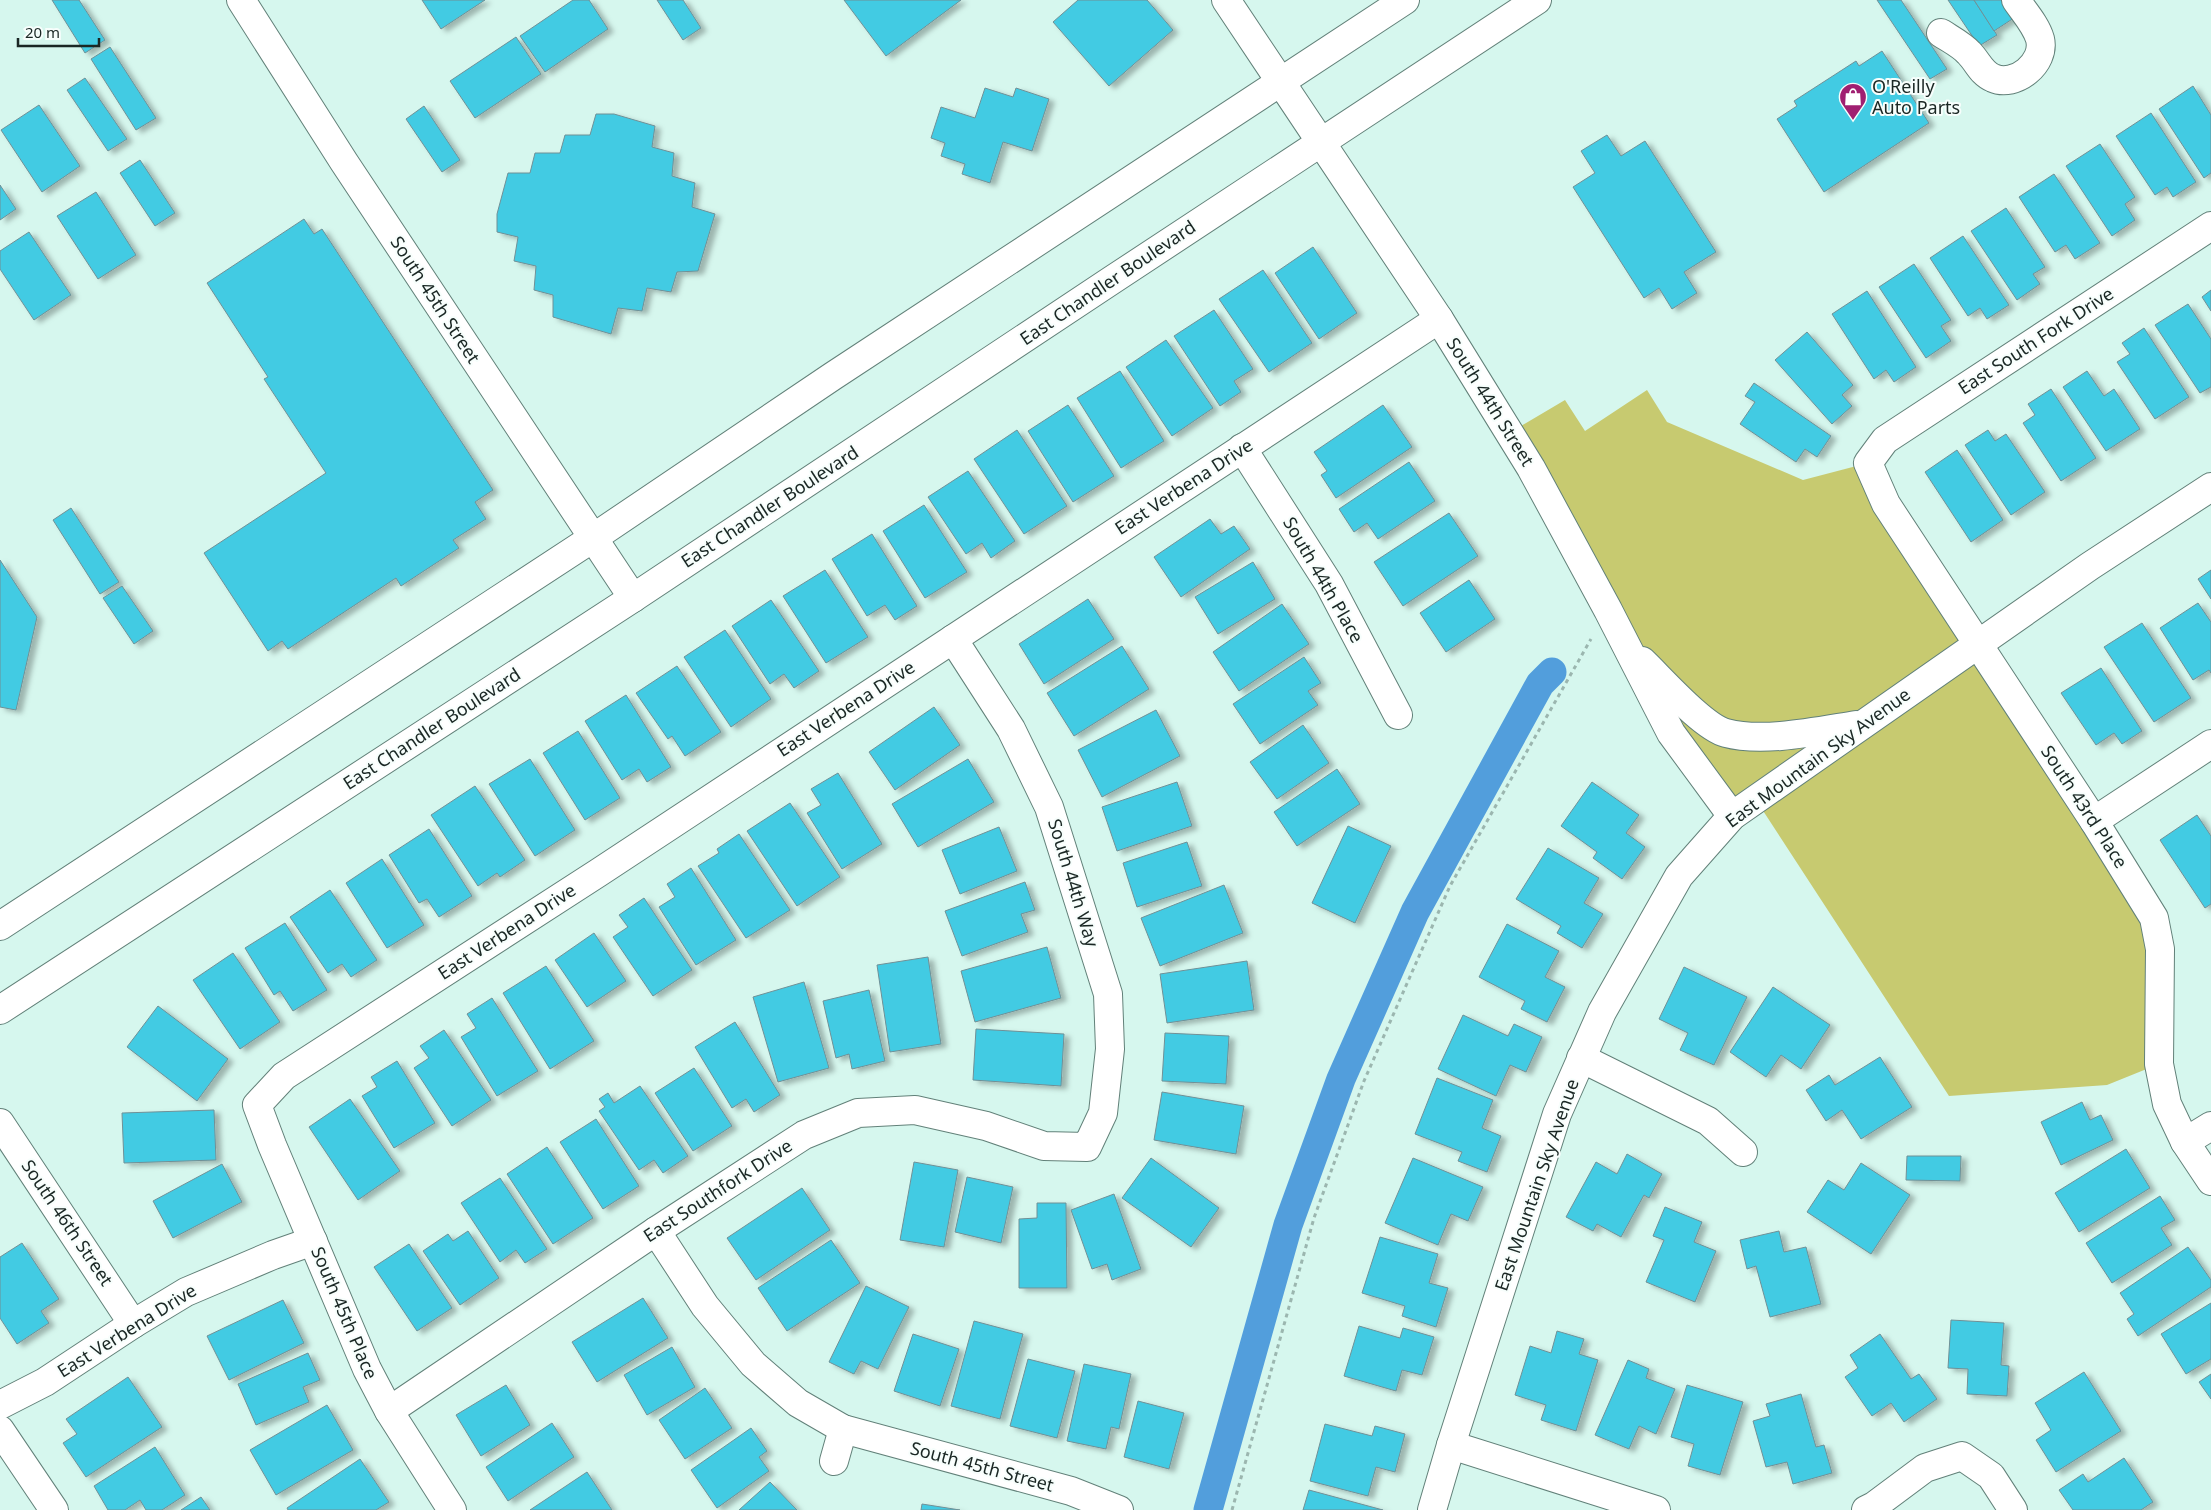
<svg xmlns="http://www.w3.org/2000/svg" width="2211" height="1510" viewBox="0 0 2211 1510" font-family="'Noto Sans',sans-serif">
<style>
.green{fill:#c7ca70}
.lines{fill:none;stroke-linecap:round;stroke-linejoin:round}
.canal{stroke:#529edc;stroke-width:29}
.building{fill:#42cbe3;stroke:#709096;filter:url(#shadow)}
.minor-casing{stroke:#628179;stroke-width:30}
.major-casing{stroke:#628179;stroke-width:30}
.path{stroke:#9bb6af;stroke-width:3;stroke-dasharray:4 4;stroke-linecap:butt}
.minor{stroke:#fff;stroke-width:28}
.major{stroke:#fff;stroke-width:28}
.labels{text-anchor:middle;stroke-width:4;stroke-linejoin:round;paint-order:stroke}
.poi-label{font-size:18px;fill:#1a2724;stroke:#f7fefc;text-anchor:start}
.street-label{font-size:18px;fill:#1a2724;stroke:#f7fefc}
</style>
<defs>
<filter id="shadow"><feDropShadow dx="5.5" dy="3" stdDeviation="2.5" flood-color="#0004"/></filter>
</defs>
<rect width="100%" height="100%" fill="#d6f7ee"/>
<path class="green" d="M1647,390L1667,422L1803,480L1868,463L2154,918L2159,1064L2107,1085L1949,1096L1756,800L1732,816L1509,433L1565,400L1585,431Z"/>
<g class="lines">
<path class="canal" d="M1208,1510L1288,1225L1341,1079L1415,912L1540,684L1552,672"/>
</g>
<g class="building">
<path d="M52,0H79L105,40L85,53Z"/>
<path d="M422,0H485L441,29Z"/>
<path d="M573,0H589L608,29L545,72L520,36Z"/>
<path d="M657,0H683L701,28L683,40Z"/>
<path d="M844,0H961L886,56Z"/>
<path d="M1078,0H1147L1173,30L1109,86L1053,22Z"/>
<path d="M1877,0H1901L1947,69L1930,79Z"/>
<path d="M1948,0H1974L1997,35L1979,46Z"/>
<path d="M1974,0H2007L2017,16L1994,31Z"/>
<path d="M516,37L541,74L475,118L450,81Z"/>
<path d="M110,47L156,118L136,130L91,59Z"/>
<path d="M1882,51L1929,123L1824,192L1777,119L1797,106L1794,101L1856,61L1859,66Z"/>
<path d="M85,78L127,139L108,151L67,90Z"/>
<path d="M2193,86L2211,115V173L2204,178L2159,109Z"/>
<path d="M985,88L1013,97L1016,88L1049,99L1032,151L1003,142L990,183L962,174L965,164L941,156L945,143L931,138L941,107L975,118Z"/>
<path d="M39,105L80,166L42,192L1,130Z"/>
<path d="M424,106L460,160L442,172L406,119Z"/>
<path d="M2151,113L2196,182L2173,197L2167,187L2155,195L2116,136Z"/>
<path d="M596,114H614L655,126L652,147L674,153L672,176L695,183L692,207L715,214L698,271L677,272L671,292L647,288L642,311L618,308L611,334L553,317V295L534,290L536,266L514,261L518,237L497,232V214L508,173H530L535,153H560L565,135H590Z"/>
<path d="M1607,135L1621,156L1645,141L1716,252L1684,272L1697,293L1672,309L1659,288L1644,298L1573,187L1595,173L1581,151Z"/>
<path d="M2100,144L2135,197L2125,204L2135,220L2112,236L2066,166Z"/>
<path d="M140,160L175,213L155,226L120,173Z"/>
<path d="M2054,174L2100,243L2075,259L2066,245L2055,252L2019,197Z"/>
<path d="M0,185L16,209L0,220Z"/>
<path d="M96,192L136,255L98,279L57,216Z"/>
<path d="M2006,208L2045,267L2033,274L2040,284L2017,300L1971,231Z"/>
<path d="M304,219L314,234L322,229L493,490L475,502L486,519L453,540L459,548L401,586L396,578L288,649L282,641L268,651L204,553L326,473L264,379L268,377L207,283Z"/>
<path d="M29,232L71,295L34,320L0,269V251Z"/>
<path d="M1963,236L2009,305L1987,319L1980,308L1968,316L1930,258Z"/>
<path d="M1313,247L1357,313L1319,339L1275,273Z"/>
<path d="M1914,264L1951,320L1941,326L1951,341L1926,358L1879,287Z"/>
<path d="M1263,270L1312,343L1269,372L1219,299Z"/>
<path d="M2211,290V311L2202,297Z"/>
<path d="M1867,291L1916,367L1894,382L1886,370L1874,379L1832,314Z"/>
<path d="M2188,304L2211,339V387L2200,393L2155,325Z"/>
<path d="M1214,310L1253,369L1234,381L1241,392L1220,406L1174,336Z"/>
<path d="M2144,328L2189,397L2155,419L2117,362L2130,354L2122,343Z"/>
<path d="M1807,332L1853,385L1842,395L1852,406L1832,424L1775,360Z"/>
<path d="M1166,340L1213,408L1172,436L1126,367Z"/>
<path d="M1120,371L1164,441L1121,468L1077,398Z"/>
<path d="M2087,371L2104,396L2114,389L2140,429L2106,451L2063,387Z"/>
<path d="M1754,383L1831,436L1817,457L1805,449L1796,462L1740,424L1755,402L1745,396Z"/>
<path d="M2051,389L2096,458L2061,481L2023,423L2035,415L2028,404Z"/>
<path d="M1068,405L1114,476L1073,502L1028,431Z"/>
<path d="M1383,405L1412,447L1336,498L1321,475L1327,471L1314,452Z"/>
<path d="M1017,430L1067,506L1024,534L974,459Z"/>
<path d="M1988,430L1995,441L2006,434L2045,492L2011,515L1965,445Z"/>
<path d="M1957,450L2003,520L1971,542L1925,472Z"/>
<path d="M1409,462L1435,501L1378,539L1367,523L1354,532L1339,509Z"/>
<path d="M968,471L1015,541L991,558L982,543L966,554L928,497Z"/>
<path d="M924,505L967,572L925,598L883,531Z"/>
<path d="M71,508L119,582L100,594L53,520Z"/>
<path d="M1449,513L1478,556L1403,606L1374,562Z"/>
<path d="M1210,519L1221,534L1234,526L1250,549L1181,597L1154,557Z"/>
<path d="M872,534L917,606L895,620L885,605L867,616L832,559Z"/>
<path d="M0,560L37,617L16,710L0,707Z"/>
<path d="M1253,562L1275,599L1218,634L1195,597Z"/>
<path d="M825,570L868,637L826,663L783,596Z"/>
<path d="M2211,570V599L2198,579Z"/>
<path d="M1469,580L1495,619L1446,652L1420,613Z"/>
<path d="M122,586L153,631L134,644L103,598Z"/>
<path d="M1088,599L1114,639L1044,684L1019,644Z"/>
<path d="M771,600L819,671L794,688L784,674L770,684L732,626Z"/>
<path d="M2198,603L2211,622V673L2209,670L2193,680L2160,628Z"/>
<path d="M1282,604L1309,644L1239,691L1213,652Z"/>
<path d="M2142,623L2191,698L2154,722L2104,647Z"/>
<path d="M725,630L771,699L731,727L684,657Z"/>
<path d="M1122,646L1149,689L1074,736L1047,693Z"/>
<path d="M1304,657L1321,683L1308,691L1318,705L1260,744L1233,704Z"/>
<path d="M677,666L721,732L685,756L672,736L668,739L636,693Z"/>
<path d="M2101,668L2142,731L2122,744L2114,733L2096,745L2061,693Z"/>
<path d="M626,695L671,767L647,782L639,769L622,780L585,721Z"/>
<path d="M934,707L960,745L895,790L869,752Z"/>
<path d="M1156,710L1180,756L1102,797L1078,750Z"/>
<path d="M1303,725L1329,763L1277,799L1250,762Z"/>
<path d="M578,731L620,798L585,820L543,753Z"/>
<path d="M530,759L575,830L535,856L489,784Z"/>
<path d="M968,759L994,802L918,847L892,804Z"/>
<path d="M1337,769L1360,804L1297,846L1274,812Z"/>
<path d="M838,773L882,844L842,869L807,813L821,805L811,789Z"/>
<path d="M1177,782L1192,826L1117,851L1102,807Z"/>
<path d="M1592,782L1639,815L1626,833L1645,847L1622,879L1593,858L1597,852L1561,826Z"/>
<path d="M475,786L525,860L500,877L497,873L478,886L431,815Z"/>
<path d="M790,803L840,877L797,906L747,831Z"/>
<path d="M2197,815L2211,836V904L2205,908L2160,840Z"/>
<path d="M1348,826L1391,846L1355,923L1312,903Z"/>
<path d="M999,827L1017,871L960,894L942,850Z"/>
<path d="M429,829L472,896L439,917L427,899L419,903L389,855Z"/>
<path d="M739,834L790,910L746,938L698,866L719,853L717,849Z"/>
<path d="M1187,842L1202,886L1137,907L1123,863Z"/>
<path d="M1548,848L1599,878L1584,903L1603,914L1582,948L1557,933L1561,926L1516,899Z"/>
<path d="M382,859L424,925L387,948L346,883Z"/>
<path d="M691,868L736,940L696,965L659,907L675,897L667,884Z"/>
<path d="M1025,882L1035,910L1021,914L1028,932L962,956L945,911Z"/>
<path d="M1224,885L1243,933L1160,966L1141,918Z"/>
<path d="M330,890L377,960L351,977L342,964L328,973L290,917Z"/>
<path d="M644,898L692,970L653,996L613,937L628,927L619,915Z"/>
<path d="M285,923L327,990L293,1011L280,991L274,995L245,948Z"/>
<path d="M1507,924L1559,951L1545,977L1565,987L1547,1022L1521,1009L1525,1001L1479,977Z"/>
<path d="M594,933L626,981L587,1007L555,960Z"/>
<path d="M1047,947L1061,998L975,1022L961,971Z"/>
<path d="M233,953L280,1022L240,1049L193,980Z"/>
<path d="M928,957L941,1044L890,1052L877,965Z"/>
<path d="M1247,961L1254,1010L1167,1023L1160,974Z"/>
<path d="M546,966L594,1041L550,1069L503,993Z"/>
<path d="M1684,967L1747,997L1714,1065L1680,1050L1688,1033L1659,1019Z"/>
<path d="M804,982L829,1068L778,1082L753,997Z"/>
<path d="M1773,987L1830,1025L1801,1069L1781,1055L1766,1077L1730,1052Z"/>
<path d="M869,990L885,1061L852,1069L849,1054L836,1058L823,1001Z"/>
<path d="M492,998L538,1071L497,1096L461,1037L476,1028L467,1014Z"/>
<path d="M158,1006L228,1059L197,1101L127,1047Z"/>
<path d="M1463,1015L1508,1036L1514,1024L1542,1037L1526,1072L1510,1065L1496,1096L1438,1069Z"/>
<path d="M735,1022L780,1095L754,1112L746,1099L732,1108L695,1047Z"/>
<path d="M976,1029L1064,1034L1061,1086L973,1080Z"/>
<path d="M444,1030L491,1100L452,1126L414,1068L429,1058L420,1046Z"/>
<path d="M1165,1033L1229,1036L1226,1084L1162,1081Z"/>
<path d="M1880,1057L1912,1107L1861,1139L1842,1110L1826,1121L1806,1090L1829,1075L1835,1085Z"/>
<path d="M397,1061L435,1123L394,1148L362,1096L377,1087L371,1077Z"/>
<path d="M694,1068L732,1126L693,1151L655,1093Z"/>
<path d="M1437,1078L1493,1100L1482,1128L1501,1136L1487,1172L1458,1161L1462,1152L1415,1134Z"/>
<path d="M640,1086L688,1156L663,1173L654,1160L639,1170L599,1111L605,1107L599,1099L608,1093L614,1103Z"/>
<path d="M1162,1092L1244,1106L1236,1154L1154,1140Z"/>
<path d="M350,1099L400,1171L358,1200L309,1127Z"/>
<path d="M2082,1102L2090,1120L2101,1115L2113,1140L2061,1165L2041,1122Z"/>
<path d="M214,1110L216,1160L124,1163L122,1113Z"/>
<path d="M596,1119L639,1186L603,1209L560,1142Z"/>
<path d="M547,1147L593,1218L553,1244L507,1174Z"/>
<path d="M2126,1149L2150,1188L2079,1232L2055,1193Z"/>
<path d="M1627,1154L1662,1174L1649,1198L1644,1195L1621,1237L1597,1224L1593,1231L1566,1217L1596,1162L1617,1174Z"/>
<path d="M1907,1156H1961L1960,1181L1906,1180Z"/>
<path d="M1151,1158L1219,1208L1191,1247L1122,1198Z"/>
<path d="M1413,1158L1483,1187L1468,1221L1451,1214L1438,1245L1385,1223Z"/>
<path d="M914,1162L958,1170L944,1247L900,1240Z"/>
<path d="M1861,1163L1910,1195L1871,1254L1807,1212L1828,1180L1844,1190Z"/>
<path d="M222,1164L242,1202L173,1238L153,1201Z"/>
<path d="M967,1177L1013,1187L1001,1243L955,1232Z"/>
<path d="M500,1178L547,1249L525,1263L516,1250L500,1262L461,1203Z"/>
<path d="M802,1188L830,1230L756,1280L727,1238Z"/>
<path d="M1114,1194L1141,1269L1112,1280L1107,1264L1092,1269L1071,1210Z"/>
<path d="M2160,1196L2175,1220L2161,1228L2172,1245L2112,1283L2086,1243Z"/>
<path d="M1037,1203H1066L1067,1288H1019V1219L1037,1218Z"/>
<path d="M1665,1207L1702,1222L1694,1242L1716,1251L1695,1302L1646,1282L1664,1240L1653,1236Z"/>
<path d="M468,1231L499,1278L460,1305L423,1251L448,1234L453,1241Z"/>
<path d="M1779,1231L1784,1252L1806,1247L1821,1304L1770,1317L1756,1266L1747,1269L1740,1240Z"/>
<path d="M1380,1237L1438,1254L1429,1283L1448,1288L1436,1327L1402,1316L1405,1306L1362,1293Z"/>
<path d="M831,1240L860,1283L787,1331L758,1288Z"/>
<path d="M22,1243L59,1299L41,1311L49,1323L17,1344L0,1318V1257Z"/>
<path d="M409,1244L452,1308L417,1331L374,1267Z"/>
<path d="M2188,1247L2211,1280V1287L2138,1336L2127,1319L2134,1314L2120,1293Z"/>
<path d="M866,1286L909,1307L878,1369L861,1361L854,1374L829,1362Z"/>
<path d="M643,1298L668,1338L597,1382L572,1342Z"/>
<path d="M283,1300L304,1343L229,1380L207,1336Z"/>
<path d="M2211,1303V1359L2186,1374L2161,1334Z"/>
<path d="M1951,1320L2004,1323L2001,1365L2009,1366L2007,1396L1967,1394L1968,1369L1948,1368Z"/>
<path d="M974,1321L1023,1334L1000,1419L951,1406Z"/>
<path d="M1359,1326L1400,1338L1403,1328L1434,1337L1422,1375L1402,1370L1396,1391L1344,1376Z"/>
<path d="M1557,1331L1584,1339L1579,1354L1598,1360L1576,1431L1541,1420L1546,1405L1515,1395L1530,1346L1551,1353Z"/>
<path d="M913,1334L959,1349L940,1406L894,1391Z"/>
<path d="M1880,1334L1911,1379L1919,1374L1937,1399L1904,1422L1891,1403L1872,1416L1845,1377L1858,1368L1850,1355Z"/>
<path d="M672,1347L695,1387L647,1415L624,1375Z"/>
<path d="M308,1353L320,1380L303,1387L309,1402L256,1425L238,1384Z"/>
<path d="M1028,1359L1075,1371L1057,1438L1010,1426Z"/>
<path d="M1628,1360L1649,1369L1646,1378L1675,1389L1656,1434L1639,1426L1629,1449L1595,1435Z"/>
<path d="M1084,1364L1131,1374L1119,1429L1111,1427L1106,1449L1067,1441Z"/>
<path d="M2084,1372L2121,1431L2056,1472L2036,1440L2051,1430L2035,1403Z"/>
<path d="M2211,1374V1399L2199,1382Z"/>
<path d="M128,1377L162,1427L86,1477L63,1443L77,1434L66,1419Z"/>
<path d="M506,1385L530,1425L481,1456L456,1415Z"/>
<path d="M1687,1385L1743,1402L1720,1475L1688,1466L1694,1444L1671,1437Z"/>
<path d="M705,1388L732,1428L685,1459L659,1420Z"/>
<path d="M1801,1394L1816,1447L1824,1445L1832,1473L1793,1484L1787,1462L1766,1467L1753,1421L1770,1416L1766,1404Z"/>
<path d="M1138,1401L1184,1413L1169,1469L1124,1457Z"/>
<path d="M327,1405L353,1450L276,1495L250,1450Z"/>
<path d="M552,1423L574,1457L508,1501L486,1467Z"/>
<path d="M1325,1424L1372,1436L1375,1426L1405,1434L1395,1472L1376,1467L1368,1496L1310,1481Z"/>
<path d="M751,1428L767,1451L759,1457L769,1471L717,1508L691,1470Z"/>
<path d="M155,1447L185,1495L162,1510H146L140,1500L125,1510H108L94,1486Z"/>
<path d="M2124,1458L2153,1502L2141,1510H2073L2059,1490L2083,1474L2088,1482Z"/>
<path d="M360,1459L389,1502L376,1510H288L287,1508Z"/>
<path d="M587,1472L612,1510H530Z"/>
<path d="M770,1482L797,1510H739Z"/>
<path d="M1309,1490L1383,1510H1303Z"/>
<path d="M201,1497L210,1510H181Z"/>
<path d="M922,1504L960,1510H921Z"/>
</g>
<g class="lines">
<defs>
<g id="minor">
<path d="M241,0L344,162L633,598"/>
<path d="M1226,0L1439,319L1481,387L1531,468L1608,610L1671,733L1732,816"/>
<path d="M1941,33C1950,39 1962,45 1969,53C1978,62 1981,73 1993,78C2015,88 2046,63 2040,39C2036,25 2024,12 2016,0"/>
<path d="M2211,226L1885,440L1868,463L1886,504L2094,821L2154,918L2160,949L2159,1064L2167,1104L2185,1142L2211,1181"/>
<path d="M1242,448L1329,584L1398,715"/>
<path d="M1642,661C1661,679 1703,727 1726,733C1763,743 1818,731 1856,725"/>
<path d="M2094,821L2211,744"/>
<path d="M1581,1058L1708,1121L1743,1152"/>
<path d="M0,1123L133,1324"/>
<path d="M2185,1142L2211,1126"/>
<path d="M656,1231L705,1306L753,1364L798,1403L843,1429L1071,1491L1119,1510"/>
<path d="M0,1405L45,1382L133,1324L186,1292L273,1255L313,1241"/>
<path d="M389,1411L656,1231L804,1135L858,1113L915,1110L986,1126L1044,1146L1087,1147L1103,1113L1110,1049L1108,994L1049,807L1011,729L953,639"/>
<path d="M0,1430L54,1510"/>
<path d="M1451,1445L1656,1510"/>
<path d="M834,1461L843,1429"/>
<path d="M452,1510L389,1411L367,1369L272,1145L257,1105L284,1076L598,873L1439,319"/>
<path d="M1432,1510L1451,1445L1557,1114L1602,1012L1679,876L1732,816L2090,566L2211,487"/>
<path d="M1866,1510L1874,1506L1925,1468L1962,1456L1991,1476L2013,1510"/>
</g>
<g id="major">
<path d="M0,926L593,538L833,376L1405,0"/>
<path d="M0,1010L633,598L1112,280L1537,0"/>
</g>
</defs>
<use href="#minor" class="minor-casing"/>
<use href="#major" class="major-casing"/>
<path class="path" d="M1232,1510L1314,1218L1364,1081L1450,886L1591,639"/>
<use href="#minor" class="minor"/>
<use href="#major" class="major"/>
</g>
<defs>
<symbol id="shop-pin" viewBox="-11 -11 22 30"><path d="M0 17L-7.5 6A9.5 9.5 0 1 1 7.5 6Z" fill="#a01f71" stroke="#f7fefc"/><path d="M-5-2.5h2.3a2.7 3.5 0 0 1 5.4 0H5L5.5 6h-11ZM-1.5-2.5h3a1.5 2.3 0 0 0-3 0Z" fill="#fff"/></symbol>
</defs>
<g fill-rule="evenodd">
<use href="#shop-pin" x="1837" y="81" width="32" height="43"/>
</g>
<g class="labels">
<g class="poi-label">
<text x="1872" y="93">O'Reilly<tspan x="1872" dy="21">Auto Parts</tspan></text>
</g>
<g class="street-label">
<text transform="translate(1108 283) rotate(-34)" y="6">East Chandler Boulevard</text>
<text transform="translate(435 300) rotate(57)" y="6">South 45th Street</text>
<text transform="translate(2036 341) rotate(-33)" y="6">East South Fork Drive</text>
<text transform="translate(1490 402) rotate(58)" y="6">South 44th Street</text>
<text transform="translate(1184 487) rotate(-33)" y="6">East Verbena Drive</text>
<text transform="translate(770 507) rotate(-33)" y="6">East Chandler Boulevard</text>
<text transform="translate(1323 580) rotate(60)" y="6">South 44th Place</text>
<text transform="translate(846 709) rotate(-33)" y="6">East Verbena Drive</text>
<text transform="translate(432 729) rotate(-33)" y="6">East Chandler Boulevard</text>
<text transform="translate(1818 758) rotate(-36)" y="6">East Mountain Sky Avenue</text>
<text transform="translate(2084 807) rotate(57)" y="6">South 43rd Place</text>
<text transform="translate(1073 883) rotate(73)" y="6">South 44th Way</text>
<text transform="translate(507 932) rotate(-33)" y="6">East Verbena Drive</text>
<text transform="translate(1537 1185) rotate(-71)" y="6">East Mountain Sky Avenue</text>
<text transform="translate(718 1191) rotate(-33)" y="6">East Southfork Drive</text>
<text transform="translate(67 1223) rotate(56)" y="6">South 46th Street</text>
<text transform="translate(344 1313) rotate(67)" y="6">South 45th Place</text>
<text transform="translate(127 1331) rotate(-32)" y="6">East Verbena Drive</text>
<text transform="translate(982 1467) rotate(15)" y="6">South 45th Street</text>
</g>
</g>
<path d="M18 38v8h81v-8" fill="none" stroke="#1a2724" stroke-width="2.5"/>
<text x="25" y="38" font-size="15" fill="#1a2724" stroke="#f7fefc" stroke-width="4" paint-order="stroke">20 m</text>
</svg>
